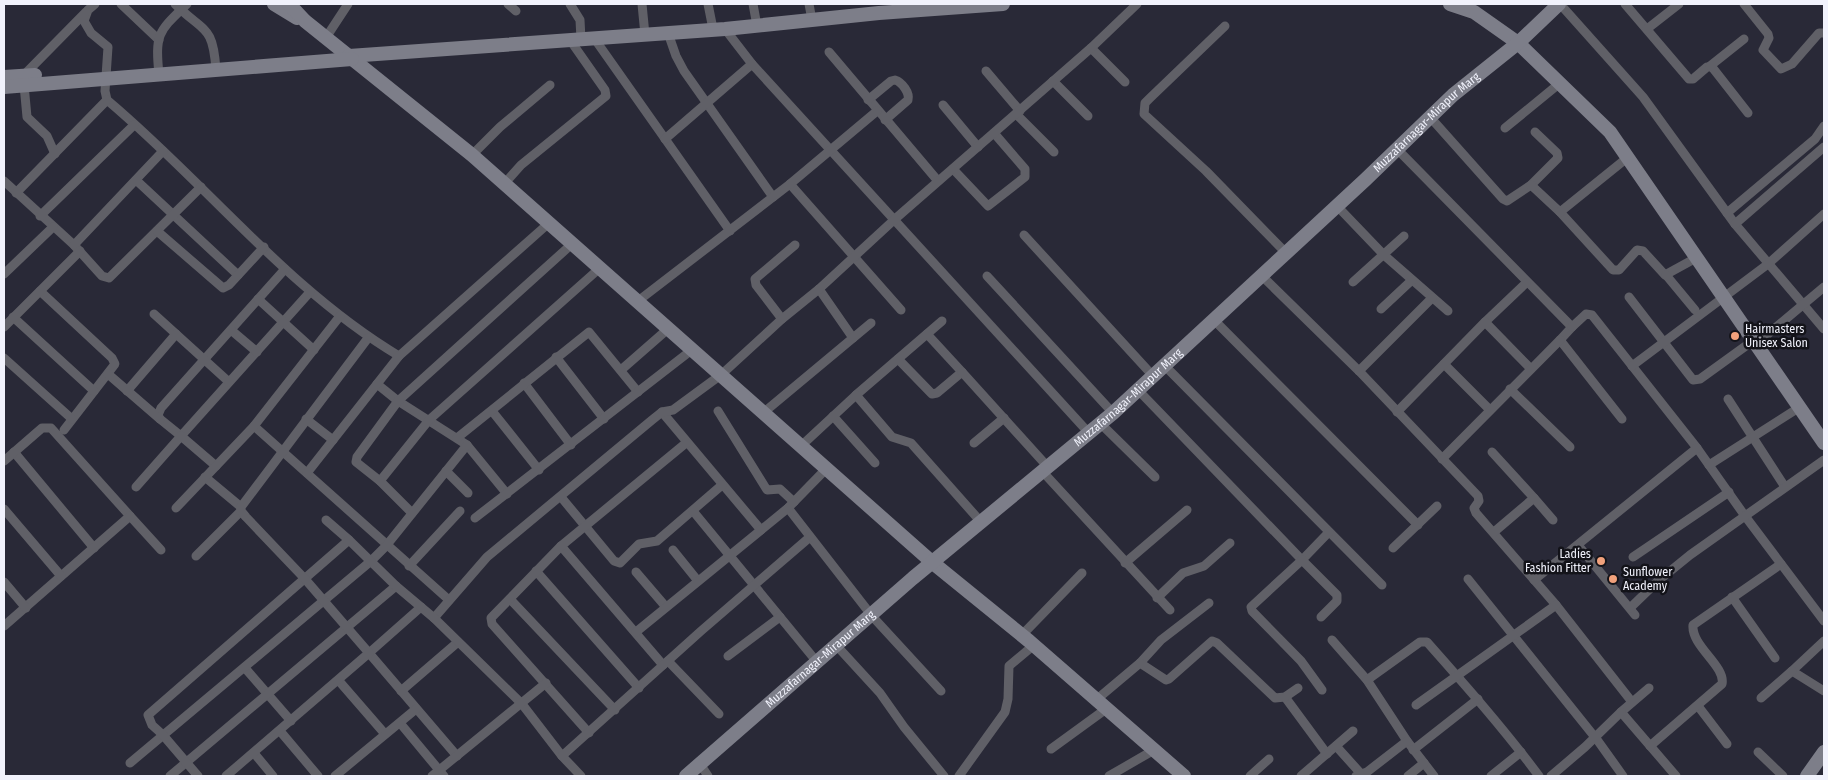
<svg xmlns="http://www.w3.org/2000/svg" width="1828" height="780" viewBox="0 0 1828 780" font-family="'Fira Sans Condensed',sans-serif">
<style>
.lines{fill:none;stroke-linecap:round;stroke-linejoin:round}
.street{stroke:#606067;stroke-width:9}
.secondary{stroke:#7d7e89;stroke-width:14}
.poi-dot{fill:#f1a17c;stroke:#131319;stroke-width:2}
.labels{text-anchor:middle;stroke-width:5;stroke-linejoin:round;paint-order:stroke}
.street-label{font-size:12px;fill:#f1f2fc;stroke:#131319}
.poi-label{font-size:12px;fill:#f1f2fc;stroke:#131319;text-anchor:start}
</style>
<rect width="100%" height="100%" fill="#292937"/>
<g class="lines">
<g class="street">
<path d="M95,4L88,10L84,21L91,33L108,47L105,91L107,100C206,183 287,289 399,356"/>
<path d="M121,4L159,40"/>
<path d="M175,4C204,33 213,24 216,70"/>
<path d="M508,4L516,11"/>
<path d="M570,4L580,20L581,39"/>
<path d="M642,4L645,35"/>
<path d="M708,4L713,29"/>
<path d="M753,4L757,26"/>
<path d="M809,4L812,20"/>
<path d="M1560,4L1643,97L1735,224L1824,329"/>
<path d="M1625,4L1689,79H1693L1707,67H1712L1748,113"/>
<path d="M1744,4L1768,34L1769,38L1763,50L1781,69L1792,64L1819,33H1824"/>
<path d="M1225,26L1150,98L1145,103L1144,114L1206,171L1286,253"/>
<path d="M725,29L752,64"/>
<path d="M1647,29L1679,4"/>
<path d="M668,33L676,56L684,71L773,197"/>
<path d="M327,36L348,4"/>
<path d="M594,38L730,231"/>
<path d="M1091,48L1125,82"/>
<path d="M829,52L938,181"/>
<path d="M1710,66L1744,39"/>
<path d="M986,71L1020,111"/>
<path d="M159,75C155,33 158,32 187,4"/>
<path d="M23,76L86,12"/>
<path d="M1053,81L1088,116"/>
<path d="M24,85L27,117L47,136L55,154"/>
<path d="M868,100L891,81L895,80C902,82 910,93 908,100L885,120"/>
<path d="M943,105L978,147"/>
<path d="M1016,114L1054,152"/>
<path d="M1430,117L1503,199L1507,201L1531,185L1558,158L1557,153L1535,132"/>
<path d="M1505,128L1560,83"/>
<path d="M665,139L752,64L1088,432"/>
<path d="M1397,149L1572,327L1560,340L1622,419"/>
<path d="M472,155L500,127L550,85"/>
<path d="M953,169L988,206L1025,177V169L994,133"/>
<path d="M136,180L238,275"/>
<path d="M4,181L74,245L102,276L109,278L201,187"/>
<path d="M505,183L521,165L606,96L605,90L570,40"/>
<path d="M790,184L901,310"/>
<path d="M1531,185L1560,212L1613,270H1619L1637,250L1643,251L1665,275L1696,258"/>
<path d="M16,193L107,100"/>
<path d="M1337,206L1384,255L1448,311"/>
<path d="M1560,212L1627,158"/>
<path d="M1727,213L1815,139L1824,126"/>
<path d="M40,216L134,125"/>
<path d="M1735,224L1824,147"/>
<path d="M157,231L223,288L229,285L264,247"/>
<path d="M1024,235L1154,377"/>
<path d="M74,245L163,151"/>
<path d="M285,269L161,408L158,415L160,419L181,436L310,292"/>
<path d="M4,274L53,227"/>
<path d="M1666,275L1695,310"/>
<path d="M987,276L1113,413"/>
<path d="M1262,276L1359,371L1478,496L1479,501L1474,508L1476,513L1556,605L1632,702"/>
<path d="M1353,282L1404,236"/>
<path d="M819,289L853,338"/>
<path d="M40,291L112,358L115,364L64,430"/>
<path d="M1629,297L1693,380L1700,379L1754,340"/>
<path d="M258,299L314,350"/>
<path d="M638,301L790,184L877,111"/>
<path d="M1381,309L1412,280"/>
<path d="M154,314L229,382"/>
<path d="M13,317L94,391"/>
<path d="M782,319L756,285L755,279L795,245"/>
<path d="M1214,320L1418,525"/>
<path d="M1485,322L1526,283"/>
<path d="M4,327L80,251"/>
<path d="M1572,327L1586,314L1592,315L1697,448L1745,516L1824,621"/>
<path d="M231,330L257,352"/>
<path d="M1756,344L1824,287"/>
<path d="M556,357L604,419"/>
<path d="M4,358L72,419"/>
<path d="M898,359L932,394L937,393L962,372L927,334"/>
<path d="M1444,364L1490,410"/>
<path d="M1165,366L1382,585"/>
<path d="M1632,366L1768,264L1824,214"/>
<path d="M621,370L669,328"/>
<path d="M1359,371L1432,298"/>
<path d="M962,372L1047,466"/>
<path d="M108,374L160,419"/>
<path d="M524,383L571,445"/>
<path d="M377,384L398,401L467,445L507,494"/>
<path d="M1510,389L1570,447"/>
<path d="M1138,390L1302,560L1329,532"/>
<path d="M127,391L176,334"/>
<path d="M856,395L942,321"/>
<path d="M1728,399L1785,487"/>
<path d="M492,411L539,470"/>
<path d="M718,411L767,490L780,489L794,502"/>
<path d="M662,412L761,530"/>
<path d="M1397,412L1485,322L1530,368"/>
<path d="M763,413L871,323"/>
<path d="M833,416L875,463"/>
<path d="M306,419L333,440"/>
<path d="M1100,423L1155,477"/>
<path d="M254,426L449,600"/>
<path d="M457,438L589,332L638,392"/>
<path d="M974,443L1004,418"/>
<path d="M801,446L856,395L892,437L911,443L981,522"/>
<path d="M14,452L94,548"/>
<path d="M1492,452L1534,498L1494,532"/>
<path d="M1442,459L1560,340"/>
<path d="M4,461L42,428H51L130,516L4,626"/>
<path d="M1709,465L1800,407"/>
<path d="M446,471L468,493"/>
<path d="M1042,471L1170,610"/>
<path d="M307,473L399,356L549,223"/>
<path d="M205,477L241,507"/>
<path d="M380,481L429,420L601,267"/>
<path d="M136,487L181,436L216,466"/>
<path d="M561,497L614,561L620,563L639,544L657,541L722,485"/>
<path d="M1534,498L1553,520"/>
<path d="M176,508L254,426L340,316"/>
<path d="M788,508L872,616L941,691"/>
<path d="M4,509L61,576"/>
<path d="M693,511L817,662"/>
<path d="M412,513L380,481L356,462L357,457L398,401L573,243"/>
<path d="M130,516L161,550"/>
<path d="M475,518L693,349"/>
<path d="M326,520L349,540"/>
<path d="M1578,545L1635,615"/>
<path d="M561,546L663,665"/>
<path d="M1393,548L1437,506"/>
<path d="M673,550L698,581"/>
<path d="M196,556L241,511"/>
<path d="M1633,557L1729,492"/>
<path d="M1125,563L1187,510"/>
<path d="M409,566L460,511"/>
<path d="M536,571L639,688"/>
<path d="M636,572L666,607"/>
<path d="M1468,579L1598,741L1623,776"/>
<path d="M1534,580L1697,448"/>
<path d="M4,582L26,608"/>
<path d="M1732,597L1775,658"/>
<path d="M1157,598L1183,573L1204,566L1230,543"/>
<path d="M510,599L615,710"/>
<path d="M421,607L369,653L457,756"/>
<path d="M1630,608L1658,581L1690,555L1824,460"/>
<path d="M1321,617L1337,601V595L1302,560L1251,607L1252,611L1301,661L1322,690"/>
<path d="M434,618L487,557L652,420L662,412L673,410L722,374L782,319L819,289L895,219L1091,48L1137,4"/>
<path d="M636,632L788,508L827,468"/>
<path d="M1022,635L1082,573"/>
<path d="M1332,640L1367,680L1407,741L1434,776"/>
<path d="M1824,641L1792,671L1824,691"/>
<path d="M836,645L880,693L904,727L944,776"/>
<path d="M728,656L780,617"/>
<path d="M668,661L719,714"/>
<path d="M1140,663L1161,640L1209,603"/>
<path d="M245,668L291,721"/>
<path d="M1367,680L1420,642H1427C1466,686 1504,729 1539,776"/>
<path d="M339,681L385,734"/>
<path d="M1649,688L1621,712L1676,776"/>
<path d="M401,691L458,642"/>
<path d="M1285,697L1327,754"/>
<path d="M1761,698L1792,671"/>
<path d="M1096,700L1140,663L1166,680L1169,679L1212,641L1217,643L1275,698L1285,697L1298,688"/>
<path d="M1416,705L1556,605"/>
<path d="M1698,706L1727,744"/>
<path d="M400,723L444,776"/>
<path d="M280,731L318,776"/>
<path d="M589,733L492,624L491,618L561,546L686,443"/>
<path d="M1336,746L1363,776"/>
<path d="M1650,746L1722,684C1726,666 1691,646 1693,625L1781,564"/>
<path d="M1051,749L1106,709"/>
<path d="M1413,750L1478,699"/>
<path d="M1758,752L1783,776"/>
<path d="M254,753L273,776"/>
<path d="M130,763L371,561L386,546L467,445"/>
<path d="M700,764L708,776"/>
<path d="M170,776L396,586"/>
<path d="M198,776L163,735L152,725L148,715L349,540L396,586L434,618L522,704L562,756"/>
<path d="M226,776L369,653L305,579L246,517L241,511V507L368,338"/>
<path d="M335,776L416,709"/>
<path d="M432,776L546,683"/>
<path d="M581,776L562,756L701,631L810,537"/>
<path d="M959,776L1005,712L1008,699L1009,666L1034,645"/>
<path d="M1109,776L1154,750"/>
<path d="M1250,776L1269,759"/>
<path d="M1301,776L1353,731"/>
<path d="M1356,776L1367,772L1407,741"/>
<path d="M1408,776L1424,763"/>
<path d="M1491,776L1521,752"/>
<path d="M1551,776L1585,747L1621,712"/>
</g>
<g class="secondary">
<path d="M274,4L297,18"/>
<path d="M289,4L305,21L472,155L933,563L1029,641L1184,776"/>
<path d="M1450,4L1474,12L1518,43L1610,132L1824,443"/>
<path d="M349,56L725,29L879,13L1003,4"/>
<path d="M4,77L35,75"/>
<path d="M4,87L352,59"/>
<path id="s1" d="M686,776L913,578L1113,413L1365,180L1453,95L1518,43L1559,4"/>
<path d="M1807,776L1824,752"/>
</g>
</g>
<g class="poi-dot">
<circle cx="1735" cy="336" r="5"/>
<circle cx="1601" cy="561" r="5"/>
<circle cx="1613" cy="579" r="5"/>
</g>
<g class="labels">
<g class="street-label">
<text dy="4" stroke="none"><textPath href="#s1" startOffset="988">Muzzafarnagar-Mirapur Marg</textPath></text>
<text dy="4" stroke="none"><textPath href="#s1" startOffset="582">Muzzafarnagar-Mirapur Marg</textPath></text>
<text dy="4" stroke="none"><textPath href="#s1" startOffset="178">Muzzafarnagar-Mirapur Marg</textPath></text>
</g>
<g class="poi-label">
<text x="1745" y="333">Hairmasters<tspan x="1745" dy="14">Unisex Salon</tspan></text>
<text x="1591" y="558" text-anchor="end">Ladies<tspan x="1591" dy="14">Fashion Fitter</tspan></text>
<text x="1623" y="576">Sunflower<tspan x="1623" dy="14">Academy</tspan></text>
</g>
</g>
<rect width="1828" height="780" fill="none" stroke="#f1f2fc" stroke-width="10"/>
</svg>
